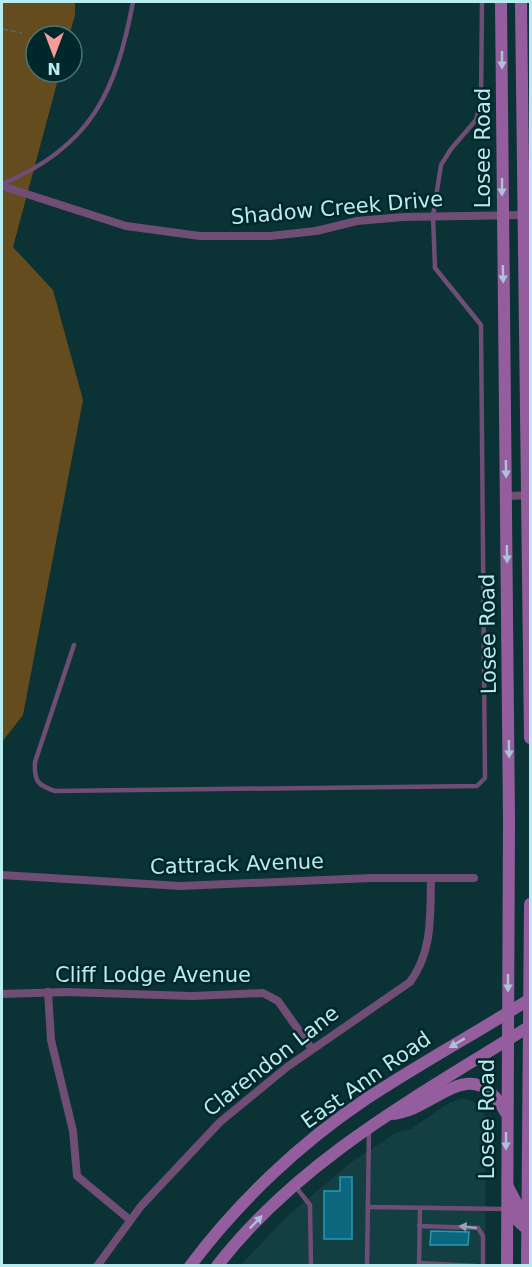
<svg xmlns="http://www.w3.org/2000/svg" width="532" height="1267" viewBox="0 0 532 1267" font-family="'DejaVu Sans',sans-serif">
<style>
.built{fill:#133f42}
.green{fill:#644c1f}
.building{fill:#0a677e;stroke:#2798b7;stroke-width:1.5}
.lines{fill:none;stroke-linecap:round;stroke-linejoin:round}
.path{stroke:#457073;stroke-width:1.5;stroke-dasharray:6 3;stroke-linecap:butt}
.lane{stroke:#6f4d75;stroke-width:4.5}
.street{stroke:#6f4d75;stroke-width:8}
.secondary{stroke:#945e9e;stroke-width:12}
.oneway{fill:#adc1d7}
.oneway2{fill:#97a4b8}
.labels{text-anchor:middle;stroke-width:5;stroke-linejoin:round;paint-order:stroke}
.street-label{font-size:21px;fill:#b8ecef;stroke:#00272a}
</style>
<rect width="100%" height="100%" fill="#0b3234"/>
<path class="built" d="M463,1098L473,1101L486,1117L485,1265L240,1266L283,1220L350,1163L397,1132L411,1129L447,1104Z"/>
<path class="green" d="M2,2H75V15L69,36H36V72H60L13,247L53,290L83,400L23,715L2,742Z"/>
<g class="building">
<path d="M340,1177H352V1239H324V1191H340Z"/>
<path d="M431,1231L469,1232L468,1245H430Z"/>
</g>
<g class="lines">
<g class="path">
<path d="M2,29L22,33"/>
<path d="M488,1077L492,1066L497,1064"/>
</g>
<g class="lane">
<path d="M2,184C91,147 116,92 133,2"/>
<path d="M74,645L35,762C34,781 37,785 55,791L477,786L485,778L481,325L435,268L433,216L441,165L451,149L476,120L481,101L482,2"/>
<path d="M295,1186L310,1205L311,1266"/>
<path d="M368,1207L507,1209"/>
<path d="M419,1226L478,1228L483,1236V1266"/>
<path d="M419,1263L475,1266"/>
<path d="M367,1266L369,1130"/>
<path d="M419,1266L420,1208"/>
</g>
<g class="street">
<path d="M2,186L126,226L200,236H270L316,231L357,221L403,217L530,215"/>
<path d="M506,496L530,495"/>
<path d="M2,875L180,886L371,878H474"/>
<path d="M48,992L51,1040L73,1131L77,1176L130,1220"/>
<path d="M2,994L66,992L192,996L263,993L278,1001L312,1049"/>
<path d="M97,1266L141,1206L220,1122L287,1067L410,982C433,951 430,915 431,878"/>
</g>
<g class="secondary">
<path d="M501,2L509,820L507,1266"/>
<path d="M521,2L530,738"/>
<path d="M391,1114C437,1111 470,1048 506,1113"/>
<path d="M508,1187L517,1204L518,1221L527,1229"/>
<path d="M190,1266C238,1202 300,1143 366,1099C419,1064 476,1033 530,999"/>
<path d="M217,1266C300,1159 418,1096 530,1026"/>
<path d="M527,1266L530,904"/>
</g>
</g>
<defs><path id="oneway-solid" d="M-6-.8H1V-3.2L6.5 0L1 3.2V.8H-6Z" transform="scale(1.5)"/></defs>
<g class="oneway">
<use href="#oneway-solid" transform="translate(502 60) rotate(90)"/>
<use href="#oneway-solid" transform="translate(502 187) rotate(90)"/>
<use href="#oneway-solid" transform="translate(503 274) rotate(89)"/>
<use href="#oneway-solid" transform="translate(506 469) rotate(89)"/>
<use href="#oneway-solid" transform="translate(507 554) rotate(89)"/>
<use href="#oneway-solid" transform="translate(509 749) rotate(89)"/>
<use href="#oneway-solid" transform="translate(508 983) rotate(90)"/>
<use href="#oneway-solid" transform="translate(457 1043) rotate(149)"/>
<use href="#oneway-solid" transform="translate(506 1141) rotate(90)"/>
<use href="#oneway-solid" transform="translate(256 1222) rotate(-46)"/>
</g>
<use class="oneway2" href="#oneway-solid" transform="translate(468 1227) rotate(-174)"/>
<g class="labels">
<g class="street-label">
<text transform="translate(483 148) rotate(-90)" y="7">Losee Road</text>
<text transform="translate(337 208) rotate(-5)" y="7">Shadow Creek Drive</text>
<text transform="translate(488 634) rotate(-91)" y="7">Losee Road</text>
<text transform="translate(237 864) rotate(-2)" y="7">Cattrack Avenue</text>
<text x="153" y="982">Cliff Lodge Avenue</text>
<text transform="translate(271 1061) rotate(-38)" y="7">Clarendon Lane</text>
<text transform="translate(366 1080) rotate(-35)" y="7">East Ann Road</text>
<text transform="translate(487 1119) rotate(-90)" y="7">Losee Road</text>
</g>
</g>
<rect width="532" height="1267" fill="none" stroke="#b8ecef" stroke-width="6"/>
<g transform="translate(54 54) rotate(180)"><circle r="28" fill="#00272a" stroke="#4a7679" stroke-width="1.5"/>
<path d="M0-4.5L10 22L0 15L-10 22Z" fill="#f59b99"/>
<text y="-9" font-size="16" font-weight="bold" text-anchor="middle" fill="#b8ecef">N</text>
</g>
</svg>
